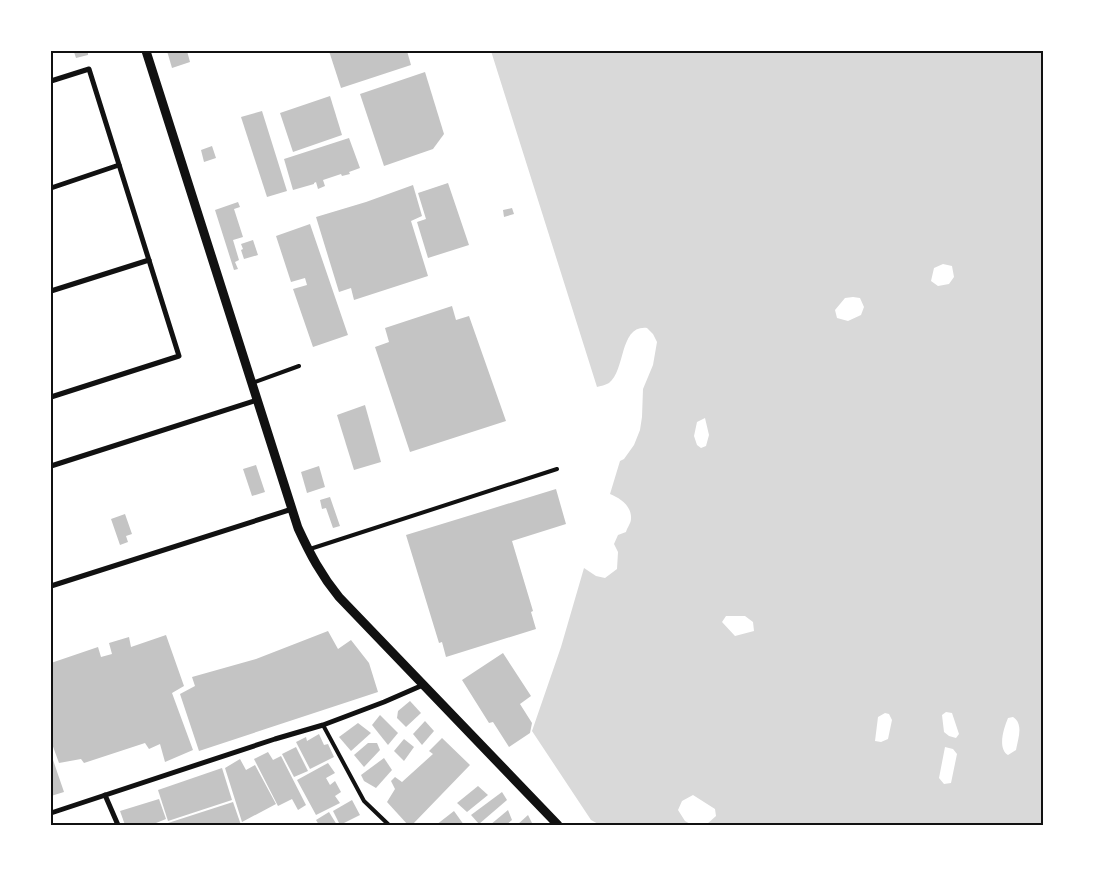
<svg xmlns="http://www.w3.org/2000/svg" width="1095" height="876" viewBox="0 0 1095 876" font-family="'Archivo Narrow',sans-serif">
<style>
.water{fill:#d9d9d9;fill-rule:evenodd}
.building{fill:#c4c4c4}
.lines{fill:none;stroke-linecap:round;stroke-linejoin:round}
.service{stroke:#111;stroke-width:4}
.minor{stroke:#111;stroke-width:5}
.tertiary{stroke:#111;stroke-width:9}
.neatline{fill:none;stroke:#111;stroke-width:2}
</style>
<rect width="100%" height="100%" fill="#fff"/>
<path class="water" d="M491,51H1044V825H702L707,824L716,816L715,809L693,795L682,801L678,810L685,821L692,825H600L591,820L532,731L561,647L584,568L596,576L605,578L617,569L618,552L614,544L618,535L626,532C627,528 631,523 631,519C632,506 620,498 610,494L620,461L624,459L634,445L640,430L642,417L643,389L653,365L657,342L653,334L647,328C619,325 626,370 609,383C606,385 600,386 597,387ZM943,264L952,266L954,277L949,284L938,286L931,281L934,268ZM853,297L860,298L864,307L861,315L848,321L837,318L835,310L845,298ZM705,418L709,435L706,446L701,448L697,445L694,436L697,422ZM726,616H745L753,622L754,631L735,636L722,622ZM946,712L952,713L959,734L956,738L949,736L944,732L942,715ZM885,713L889,714L892,720L888,739L881,742L875,741L878,717ZM1013,717C1024,724 1018,739 1016,750L1008,755C997,748 1004,728 1008,718ZM945,747L953,749L957,754L951,783L944,784L939,778Z"/>
<g class="building">
<path d="M79,51H88V55L76,58L74,52Z"/>
<path d="M167,51H187L190,62L172,68Z"/>
<path d="M329,51H407L411,65L341,88Z"/>
<path d="M425,72L444,134L433,149L384,166L360,94Z"/>
<path d="M330,96L342,135L293,152L280,113Z"/>
<path d="M262,111L287,191L267,197L241,117Z"/>
<path d="M349,138L360,168L349,172L350,174L342,176L341,174L323,180L325,186L318,189L316,182L314,183V184L293,190L284,159Z"/>
<path d="M212,146L216,158L204,162L201,150Z"/>
<path d="M448,183L469,245L428,258L417,222L426,219L418,193Z"/>
<path d="M413,185L422,216L411,221L428,276L354,300L351,288L339,292L316,217L366,202Z"/>
<path d="M238,202L240,207L234,209L243,237L233,240L239,260L235,262L238,269L234,270L215,210Z"/>
<path d="M512,208L514,214L504,217L503,210Z"/>
<path d="M310,224L348,335L313,347L293,289L307,285L305,278L291,282L276,236Z"/>
<path d="M253,240L258,255L244,259L241,250L243,249L241,244Z"/>
<path d="M452,306L456,320L469,316L506,421L410,452L375,347L389,342L385,328Z"/>
<path d="M365,405L381,462L354,470L337,415Z"/>
<path d="M256,465L265,492L252,496L243,469Z"/>
<path d="M319,466L325,487L307,493L301,472Z"/>
<path d="M556,489L566,524L512,541L533,611L531,612L536,629L446,657L442,642L439,643L406,535Z"/>
<path d="M330,497L340,526L333,528L326,508L322,509L320,500Z"/>
<path d="M125,514L132,534L126,536L128,542L120,545L111,519Z"/>
<path d="M328,631L338,649L351,640L369,663L378,692L199,751L180,694L195,686L192,677L256,659Z"/>
<path d="M166,635L184,686L172,693L193,750L165,762L160,744L149,749L145,743L84,763L81,759L59,763L51,741V663L98,647L101,657L112,654L109,643L129,637L131,647Z"/>
<path d="M503,653L531,696L520,704L532,723L530,733L509,747L493,722L489,723L462,680Z"/>
<path d="M410,701L421,713L406,727L397,718L398,711Z"/>
<path d="M380,715L398,733L388,745L372,725Z"/>
<path d="M425,721L434,731L422,745L413,734Z"/>
<path d="M358,723L371,733L351,751L339,737Z"/>
<path d="M319,734L324,745L328,744L334,757L310,769L296,742L306,737L307,741Z"/>
<path d="M442,738L470,765L412,825H408L387,802L395,789L391,781L395,777L402,782L433,754L429,751Z"/>
<path d="M404,739L414,747L404,761L394,751Z"/>
<path d="M368,743H377L380,750L364,767L354,755Z"/>
<path d="M296,747L308,771L294,777L282,754Z"/>
<path d="M268,752L273,760L281,756L306,805L298,810L292,799L278,806L254,759Z"/>
<path d="M51,754L64,792L51,796Z"/>
<path d="M384,758L392,770L376,788L364,781L361,775Z"/>
<path d="M240,759L246,770L255,765L276,804L242,822L225,768Z"/>
<path d="M328,763L335,773L326,778L330,785L335,781L341,792L335,796L340,803L316,815L297,780Z"/>
<path d="M222,768L232,800L168,821L158,790Z"/>
<path d="M478,786L488,795L467,812L457,803Z"/>
<path d="M502,792L507,800L479,824L471,815Z"/>
<path d="M159,799L166,819L151,825H125L120,811Z"/>
<path d="M352,800L360,815L340,825L333,811Z"/>
<path d="M233,802L241,825H165V824Z"/>
<path d="M508,810L512,820L506,825H490Z"/>
<path d="M454,811L464,825H436Z"/>
<path d="M329,812L337,825H319L316,820Z"/>
<path d="M528,815L533,825H517Z"/>
</g>
<g class="lines">
<g class="service">
<path d="M252,383L299,366"/>
<path d="M310,549L557,469"/>
<path d="M323,725L364,801L389,825"/>
</g>
<g class="minor">
<path d="M51,81L89,69L179,356L51,397"/>
<path d="M51,188L119,165"/>
<path d="M51,291L149,260"/>
<path d="M51,466L257,400"/>
<path d="M51,586L292,509"/>
<path d="M105,795L118,825"/>
<path d="M51,813L275,739L323,725L384,702L423,685"/>
</g>
<path class="tertiary" d="M146,51L298,528C310,554 321,575 339,597L558,825"/>
</g>
<rect width="1095" height="876" fill="none" stroke="#ffffff" stroke-width="105"/>
<rect x="52" y="52" width="990" height="772" class="neatline"/>
</svg>
